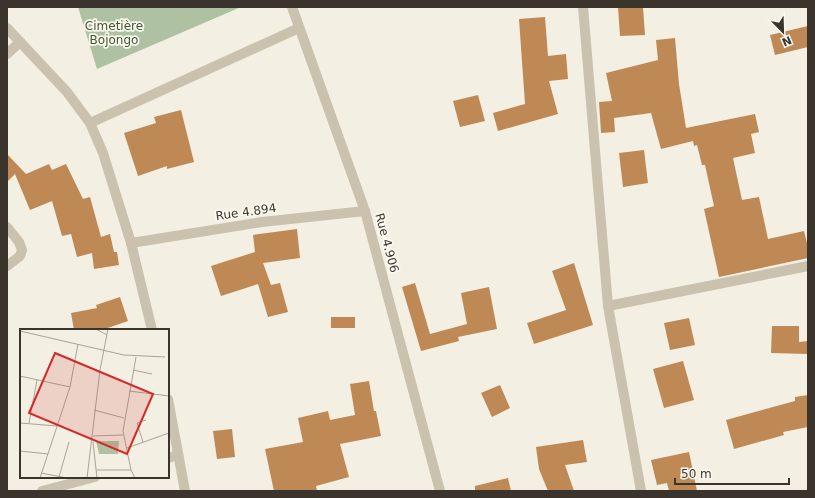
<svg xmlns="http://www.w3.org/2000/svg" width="815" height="498" viewBox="0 0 815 498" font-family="'DejaVu Sans',sans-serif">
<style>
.green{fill:#afc1a3}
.building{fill:#be8955}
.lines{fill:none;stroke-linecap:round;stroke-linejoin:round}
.minor{stroke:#cac2af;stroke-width:10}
.labels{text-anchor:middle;stroke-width:3.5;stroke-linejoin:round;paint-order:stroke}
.park-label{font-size:12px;fill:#405731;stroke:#faf8ef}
.street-label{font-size:12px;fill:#3a342c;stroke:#faf8ef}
.inset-road{fill:none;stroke:#a9a499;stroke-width:1}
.view{fill:#d62828;fill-opacity:0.15;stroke:#d62828;stroke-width:2}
.inset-edge{fill:none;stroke:#3a342c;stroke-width:2}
</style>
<rect width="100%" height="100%" fill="#f3efe2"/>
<path class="green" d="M78,7H241L97,69Z"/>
<g class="building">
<path d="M618,7H643L645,35L620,36Z"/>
<path d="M545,17L548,56L566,54L568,79L549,81L558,114L498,131L493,113L525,104L519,19Z"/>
<path d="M808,26V47L775,55L770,35Z"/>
<path d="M675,38L679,84L686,128L755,114L759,132L751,134L755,153L733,158L742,200L759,197L768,239L804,231L808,247V258L719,277L704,209L714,206L705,165H702L697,145L694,146L693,141L661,149L651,113L614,118L615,132L601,133L599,102L612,101L606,73L658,60L656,40Z"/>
<path d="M478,95L485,121L460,127L453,101Z"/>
<path d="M181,110L194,162L167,169V166L138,176L124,133L156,123L154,117Z"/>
<path d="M644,150L648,183L623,187L619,153Z"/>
<path d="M7,154L26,174L49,164L52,170L66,164L83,199L90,197L101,237L110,234L114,252H117L119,265L94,269L92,253L77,257L71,234L62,236L52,201L30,210L15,174L7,182Z"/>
<path d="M297,229L300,258L263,263L271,285L280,283L288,312L268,317L258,284L221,296L211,266L255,252L253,235Z"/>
<path d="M574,263L593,325L534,344L527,323L566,310L552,271Z"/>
<path d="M415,283L430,334L467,324L461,293L489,287L497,329L458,337L459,341L421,351L402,287Z"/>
<path d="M120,297L128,321L102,330H74L71,313L97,308L96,305Z"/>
<rect x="331" y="317" width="24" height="11"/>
<path d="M689,318L695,345L670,350L664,323Z"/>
<path d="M772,326H799V342L808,341V354L771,353Z"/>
<path d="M683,361L694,400L664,408L653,369Z"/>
<path d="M369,381L374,411H376L381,436L340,444L349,477L316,486L317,491H274L265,449L303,442L298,418L328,411L330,420L355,415L350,384Z"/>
<path d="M500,385L510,408L492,417L481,393Z"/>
<path d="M808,395V427L783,432L784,435L734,449L726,420L795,401V397Z"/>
<path d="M232,429L235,457L217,459L213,431Z"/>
<path d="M583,440L587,462L565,465L574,491H548L539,469L536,447Z"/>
<path d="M689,452L697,491H669L667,483L657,485L651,460Z"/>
<path d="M508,478L511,491H475V486Z"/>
</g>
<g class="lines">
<g class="minor">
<path d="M292,7L365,211L440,491"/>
<path d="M583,7L608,306L641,491"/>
<path d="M7,28L67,92L90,123L103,153L131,243L152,330"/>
<path d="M7,54L20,42"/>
<path d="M90,123L299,28"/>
<path d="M7,227L19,242L22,250L20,256L7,266"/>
<path d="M131,243L262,222L365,211"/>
<path d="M608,306L808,266"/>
<path d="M168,399L185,491"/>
<path d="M168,458L178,455"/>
<path d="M42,491L95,477"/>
</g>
</g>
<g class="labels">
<g class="park-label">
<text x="114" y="30">Cimetière<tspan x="114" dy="14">Bojongo</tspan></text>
</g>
<g class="street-label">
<text transform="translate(246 212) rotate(-8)" y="4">Rue 4.894</text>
<text transform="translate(387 243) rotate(75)" y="4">Rue 4.906</text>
</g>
</g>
<g transform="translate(20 329)">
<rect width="149" height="149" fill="#f3efe2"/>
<path d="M76,112H99L98,125H79Z" fill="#afc1a3"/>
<path class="inset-road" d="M76,0L87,6M0,2L104,26L145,28M113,41L132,45M0,47L50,58M109,62L149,67M74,81L104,89M0,94L37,97M9,94L17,51M73,107L103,106M73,113L77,149M123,113L117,94L126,91M107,119L149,104M0,122L28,125M77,141H111M21,144L47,149M39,148L49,113M20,149L50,58L58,15M67,149L80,41L88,0M115,149L111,141L103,102L116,28"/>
<path class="view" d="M35,24L133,65L107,125L9,84Z"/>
<rect width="149" height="149" class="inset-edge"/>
</g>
<rect width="815" height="498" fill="none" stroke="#3a342c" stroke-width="16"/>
<g transform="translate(783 32) rotate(157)" stroke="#faf8ef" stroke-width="3" paint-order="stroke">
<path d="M0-3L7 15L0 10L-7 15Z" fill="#3a342c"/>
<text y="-6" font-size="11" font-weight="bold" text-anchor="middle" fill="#3a342c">N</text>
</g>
<path d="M675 478v6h114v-6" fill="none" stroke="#3a342c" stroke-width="2"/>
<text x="681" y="478" font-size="12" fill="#3a342c" stroke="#faf8ef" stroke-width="3" paint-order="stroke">50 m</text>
</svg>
